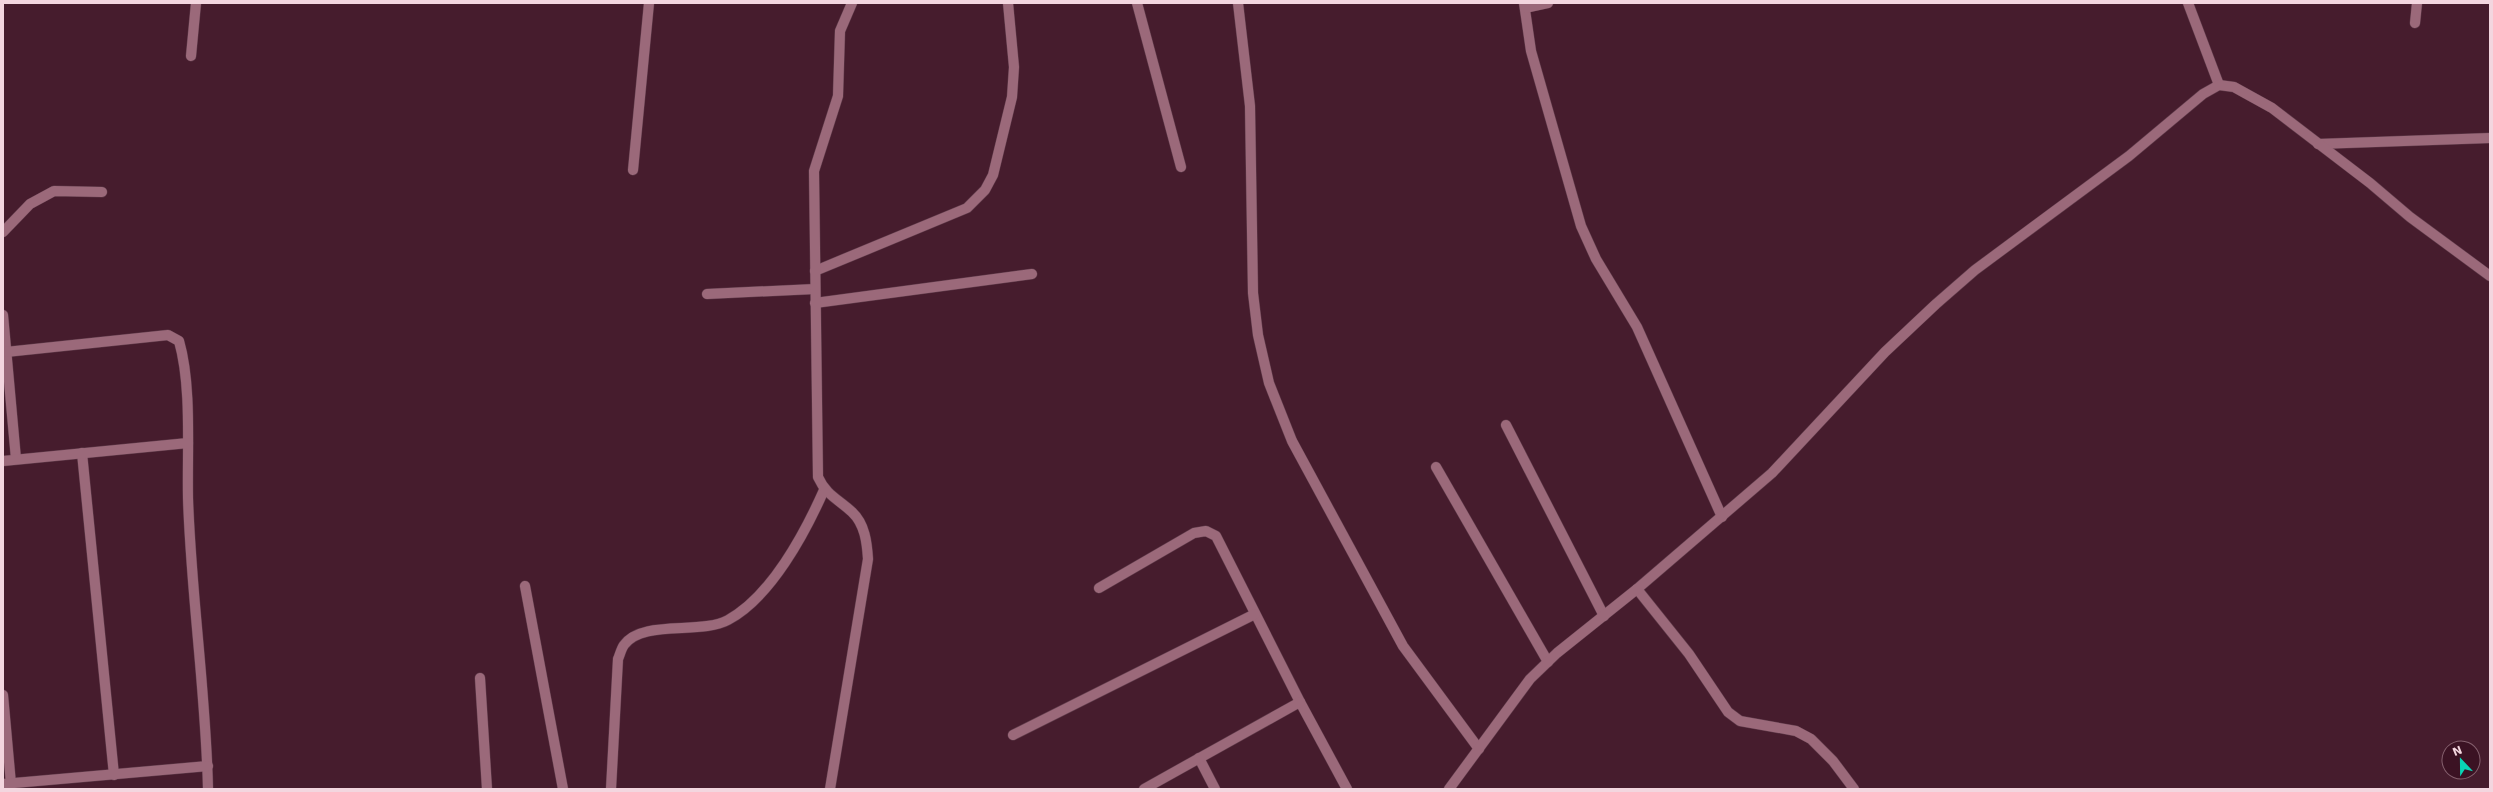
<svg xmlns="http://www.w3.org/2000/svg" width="2493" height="792" viewBox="0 0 2493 792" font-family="'DejaVu Sans',sans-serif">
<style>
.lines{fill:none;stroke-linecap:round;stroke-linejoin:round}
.minor-casing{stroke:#5f3b4a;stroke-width:11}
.minor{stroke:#9b697a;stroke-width:10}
</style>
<rect width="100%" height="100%" fill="#461c2d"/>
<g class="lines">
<defs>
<g id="minor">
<path d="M1137,3L1181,167"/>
<path d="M1238,3L1250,106L1253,293L1258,335L1269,383L1292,441L1403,646L1479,749"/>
<path d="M1524,3L1531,51L1581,226L1596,259L1637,327L1722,517"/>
<path d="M2188,3L2219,85"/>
<path d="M1525,8L1548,3"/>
<path d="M2415,23L2417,3"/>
<path d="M191,56L196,3"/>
<path d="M2318,144L2490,138"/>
<path d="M633,170L649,3"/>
<path d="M3,232L30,204L54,191L102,192"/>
<path d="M815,271L967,208L985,190L993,175L1012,97L1014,67L1008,3"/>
<path d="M707,294L815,289"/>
<path d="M815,303L1032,274"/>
<path d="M3,315L16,459"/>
<path d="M6,352L168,335L179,341C192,386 187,451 188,498C191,595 206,692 208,789"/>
<path d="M1506,425L1604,616"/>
<path d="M82,453L114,775"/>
<path d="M3,461L188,443"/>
<path d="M1436,467L1548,662"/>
<path d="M525,586L563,789"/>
<path d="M1099,588L1194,533L1206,531L1216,536L1300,702L1347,789"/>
<path d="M1637,589L1689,654L1728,712L1740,721L1796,731L1811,739L1833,761L1854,789"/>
<path d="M480,678L487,789"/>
<path d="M3,695L11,784"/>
<path d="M1013,735L1255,614"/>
<path d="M1199,758L1215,789"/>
<path d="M3,784L208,766"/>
<path d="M611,789L618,659C620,655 621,649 624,645C642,619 701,635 728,620C771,597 805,533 824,490"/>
<path d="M830,789L868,559C867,543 865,524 852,512C838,499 826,495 818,477L814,171L838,96L840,31L852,3"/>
<path d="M1144,789L1300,702"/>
<path d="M1449,789L1530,679L1557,653L1637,589L1772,473L1885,352L1936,304L1975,270L2129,156L2203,94L2219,85L2234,87L2272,108L2370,183L2410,217L2490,276"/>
</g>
</defs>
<use href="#minor" class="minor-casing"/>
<use href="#minor" class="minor"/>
</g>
<rect width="2493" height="792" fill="none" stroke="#f3d6df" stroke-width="8"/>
<g transform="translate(2461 760) rotate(338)"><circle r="19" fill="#3b1223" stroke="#85606e"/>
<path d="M0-3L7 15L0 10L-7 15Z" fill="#09d5b5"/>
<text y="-6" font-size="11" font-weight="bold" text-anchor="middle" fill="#f3d6df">N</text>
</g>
</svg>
